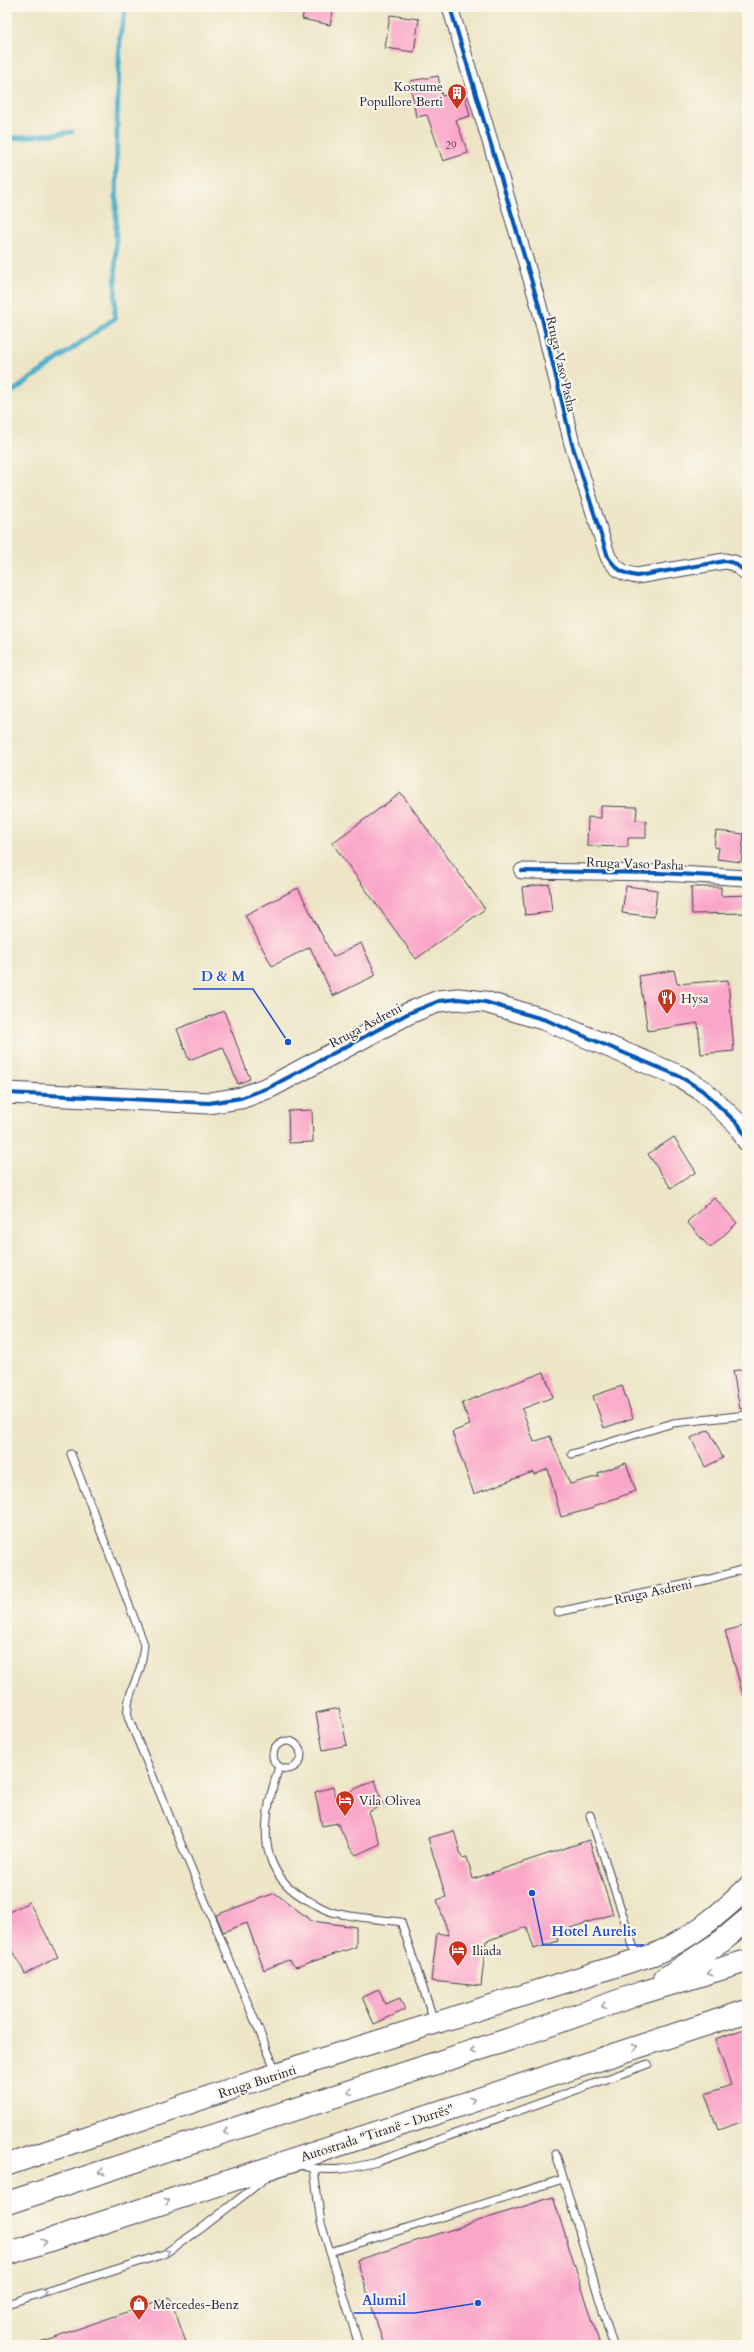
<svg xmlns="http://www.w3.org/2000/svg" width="754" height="2352" viewBox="0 0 754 2352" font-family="Cardo,serif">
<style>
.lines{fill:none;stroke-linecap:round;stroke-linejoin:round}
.stream{stroke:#4db0cc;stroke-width:5}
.building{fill:#faa6c8}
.lane-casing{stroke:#403f50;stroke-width:9}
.street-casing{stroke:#403f50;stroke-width:17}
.secondary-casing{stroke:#403f50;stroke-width:23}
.highway-casing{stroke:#403f50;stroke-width:24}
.lane{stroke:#fff;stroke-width:7}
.street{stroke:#fff;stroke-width:15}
.secondary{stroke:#fff;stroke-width:21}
.highway{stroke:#fff;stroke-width:22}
.cycleway-casing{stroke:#fbf7ec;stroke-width:6}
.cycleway{stroke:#0057b8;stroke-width:4}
.oneway{stroke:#9c9ca7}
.labels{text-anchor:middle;stroke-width:4;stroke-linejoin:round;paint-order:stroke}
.number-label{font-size:11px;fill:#58435e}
.poi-label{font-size:13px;fill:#22223b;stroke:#fbf7ec;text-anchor:start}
.street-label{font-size:13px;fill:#22223b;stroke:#fbf7ec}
.leader{fill:none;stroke:#1d4ed8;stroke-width:1.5}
.callout-dot{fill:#1d4ed8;stroke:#fbf7ec;stroke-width:1.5}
.callout-label{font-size:14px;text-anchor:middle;font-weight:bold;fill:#1d4ed8;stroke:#fbf7ec;stroke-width:4;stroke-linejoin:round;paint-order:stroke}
</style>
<rect width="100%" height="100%" fill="#fbf7ec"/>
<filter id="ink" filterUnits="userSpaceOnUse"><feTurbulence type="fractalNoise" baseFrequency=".025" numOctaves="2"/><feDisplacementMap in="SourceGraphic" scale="8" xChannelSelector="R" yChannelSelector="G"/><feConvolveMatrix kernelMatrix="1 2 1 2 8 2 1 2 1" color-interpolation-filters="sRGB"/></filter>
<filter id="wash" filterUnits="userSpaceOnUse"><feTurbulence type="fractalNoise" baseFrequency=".012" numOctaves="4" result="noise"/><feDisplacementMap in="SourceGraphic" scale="16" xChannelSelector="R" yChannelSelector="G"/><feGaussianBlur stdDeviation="0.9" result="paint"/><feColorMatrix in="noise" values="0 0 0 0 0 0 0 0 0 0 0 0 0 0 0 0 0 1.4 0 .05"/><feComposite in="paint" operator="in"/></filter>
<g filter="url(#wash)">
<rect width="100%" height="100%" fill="#ede5c6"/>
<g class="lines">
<g class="stream">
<path d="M7,139L72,132"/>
<path d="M12,392L115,318L117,121L120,36L126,7"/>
</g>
</g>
<g id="blocks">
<g class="building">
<path d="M305,7H334L330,25L302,19Z"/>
<path d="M390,15L419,19L414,52L385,48Z"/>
<path d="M438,76L442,96L464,93L470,116L456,120L468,153L443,161L427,115L416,117L410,81Z"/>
<path d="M401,793L485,909L416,959L332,843Z"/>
<path d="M601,806L637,807L636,820L646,821V838H628V847L587,846L588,817L601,818Z"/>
<path d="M716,831L744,834L741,862L717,859L719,848L714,847Z"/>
<path d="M549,884L552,912L525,915L522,887Z"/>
<path d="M626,886L657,890L654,917L622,913Z"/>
<path d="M691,887H721V896L747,895V913L692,914Z"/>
<path d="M298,888L333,957L361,943L376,975L333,996L310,947L272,966L245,915Z"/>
<path d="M674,970L677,984L728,980L734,1051L701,1054L698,1023L648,1031L639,976Z"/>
<path d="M224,1011L250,1079L238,1084L223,1047L189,1060L177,1029Z"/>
<path d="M312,1110L313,1142L289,1143L288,1111Z"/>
<path d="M674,1137L696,1172L671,1188L648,1154Z"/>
<path d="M714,1197L737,1223L710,1248L687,1222Z"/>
<path d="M747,1368V1409H740L733,1371Z"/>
<path d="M544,1372L553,1397L522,1409L534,1442L550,1436L570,1484L599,1476L598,1473L626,1463L636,1491L594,1506V1508L561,1517L548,1469L534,1475L533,1472L474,1494L452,1432L470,1425L462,1403Z"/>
<path d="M622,1386L633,1418L604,1428L593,1396Z"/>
<path d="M709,1430L723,1458L705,1467L691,1438Z"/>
<path d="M747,1625V1694L743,1695L725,1631Z"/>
<path d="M339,1708L347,1745L323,1750L316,1713Z"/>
<path d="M375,1780L383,1805L368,1812L380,1844L356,1855L349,1847L338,1823L322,1826L315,1792L333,1787L335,1798Z"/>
<path d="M454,1831L462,1858L467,1857L473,1879L589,1840L613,1914L555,1933L558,1941L534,1949L527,1927L486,1941L481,1986L431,1981L437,1933L449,1935L437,1900L446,1897L428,1838Z"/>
<path d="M275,1893L312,1921L356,1927V1947L296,1967L288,1960L264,1970L247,1923L223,1932L216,1915Z"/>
<path d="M29,1902L58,1957L25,1974L7,1939V1913Z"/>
<path d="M379,1990L385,2004L400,1998L405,2010L374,2024L362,1997Z"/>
<path d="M747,2028V2120L718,2130L705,2094L731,2085L715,2039Z"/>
<path d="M553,2197L600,2345H384L357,2260Z"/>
<path d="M170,2297L187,2345H37V2343Z"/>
</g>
</g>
</g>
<g filter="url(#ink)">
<use href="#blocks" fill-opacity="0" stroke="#403f50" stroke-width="1"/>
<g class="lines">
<defs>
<g id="lane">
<path d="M71,1454L144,1644C143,1653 142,1663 139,1672C133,1688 126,1699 128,1717L276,2071"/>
<path d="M572,1454L673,1423L747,1415"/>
<path d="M558,1612L710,1579L747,1568"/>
<circle cx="287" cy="1755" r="14"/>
<path d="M279,1767C261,1820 254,1875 313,1903C319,1906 325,1910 332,1912C354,1918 379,1919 401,1922L434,2021"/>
<path d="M590,1815L637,1958"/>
<path d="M556,2154L613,2345"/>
<path d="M298,2164C325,2174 349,2169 377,2162L648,2064"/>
<path d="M314,2170L321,2223L359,2345"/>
<path d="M330,2252L563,2179"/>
<path d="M7,2304L164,2254L202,2228L267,2177"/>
</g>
<g id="street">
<path d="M450,7L539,306L572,444L608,557C616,569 623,574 637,576L725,561L734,563L747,573"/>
<path d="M522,871L660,873L747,878"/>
</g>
<g id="secondary">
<path d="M7,1093L209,1103L241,1098L270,1087L409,1013L439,1001L458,999L485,1002L546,1020L681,1077L703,1091L739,1125L747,1140"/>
<path d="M7,2165L302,2065L655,1954C691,1938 719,1915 747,1888"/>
</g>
<g id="highway">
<path d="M664,1979L722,1941L747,1920"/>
<path d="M7,2203L510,2039L641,1993L747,1961"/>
<path d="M7,2254L747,2011"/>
</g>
</defs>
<use href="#lane" class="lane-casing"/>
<use href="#street" class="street-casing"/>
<use href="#secondary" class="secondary-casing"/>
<use href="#highway" class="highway-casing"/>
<use href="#lane" class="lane"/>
<use href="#street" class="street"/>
<use href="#secondary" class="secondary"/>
<use href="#highway" class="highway"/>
<defs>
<g id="cycleway">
<path d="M450,7L539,306L572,444L608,557C616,569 623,574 637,576L725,561L734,563L747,573"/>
<path d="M522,871L660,873L747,878"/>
<path d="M7,1093L209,1103L241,1098L270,1087L409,1013L439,1001L458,999L485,1002L546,1020L681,1077L703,1091L739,1125L747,1140"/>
</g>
</defs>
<use href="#cycleway" class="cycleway-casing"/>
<use href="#cycleway" class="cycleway"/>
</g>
<defs><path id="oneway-chevron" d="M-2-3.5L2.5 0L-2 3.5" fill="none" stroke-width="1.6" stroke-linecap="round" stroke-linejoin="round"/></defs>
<g class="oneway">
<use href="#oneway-chevron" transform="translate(710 1973) rotate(163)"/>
<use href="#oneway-chevron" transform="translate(604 2006) rotate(161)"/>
<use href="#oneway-chevron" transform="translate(635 2047) rotate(-18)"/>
<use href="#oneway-chevron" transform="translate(473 2051) rotate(162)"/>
<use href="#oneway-chevron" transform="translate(350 2092) rotate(162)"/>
<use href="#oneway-chevron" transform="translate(472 2100) rotate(-18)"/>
<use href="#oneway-chevron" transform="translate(226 2132) rotate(162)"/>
<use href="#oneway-chevron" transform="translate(102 2172) rotate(162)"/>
<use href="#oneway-chevron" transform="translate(167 2201) rotate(-18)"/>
<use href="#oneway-chevron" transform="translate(44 2242) rotate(-18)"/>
<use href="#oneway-chevron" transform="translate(167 2252) rotate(-30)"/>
<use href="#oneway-chevron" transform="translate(44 2292) rotate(-17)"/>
</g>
</g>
<defs>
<symbol id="building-pin" viewBox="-11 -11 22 30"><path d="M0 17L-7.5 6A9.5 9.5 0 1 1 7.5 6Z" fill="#c8321e" stroke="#fbf7ec"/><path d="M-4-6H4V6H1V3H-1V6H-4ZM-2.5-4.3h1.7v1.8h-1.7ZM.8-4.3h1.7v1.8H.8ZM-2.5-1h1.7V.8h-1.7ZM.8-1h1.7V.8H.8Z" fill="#fff"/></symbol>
<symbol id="restaurant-pin" viewBox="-11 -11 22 30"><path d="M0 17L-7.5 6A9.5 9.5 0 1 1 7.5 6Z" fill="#c8321e" stroke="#fbf7ec"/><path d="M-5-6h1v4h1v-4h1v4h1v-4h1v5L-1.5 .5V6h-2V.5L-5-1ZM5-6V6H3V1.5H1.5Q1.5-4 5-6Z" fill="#fff"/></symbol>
<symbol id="hotel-pin" viewBox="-11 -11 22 30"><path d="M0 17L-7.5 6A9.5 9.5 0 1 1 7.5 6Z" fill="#c8321e" stroke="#fbf7ec"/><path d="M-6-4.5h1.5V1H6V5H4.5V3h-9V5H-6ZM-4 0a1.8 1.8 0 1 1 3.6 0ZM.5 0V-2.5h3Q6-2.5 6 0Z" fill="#fff"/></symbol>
<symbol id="shop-pin" viewBox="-11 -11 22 30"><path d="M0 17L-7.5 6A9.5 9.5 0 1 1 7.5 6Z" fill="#c8321e" stroke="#fbf7ec"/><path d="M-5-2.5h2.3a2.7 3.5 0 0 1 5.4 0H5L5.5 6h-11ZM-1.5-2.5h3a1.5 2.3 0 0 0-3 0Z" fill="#fff"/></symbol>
</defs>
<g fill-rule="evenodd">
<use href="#building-pin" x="446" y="82" width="22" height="30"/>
<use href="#restaurant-pin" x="656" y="987" width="22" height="30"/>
<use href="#hotel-pin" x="334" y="1789" width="22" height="30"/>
<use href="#hotel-pin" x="447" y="1939" width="22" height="30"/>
<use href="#shop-pin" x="128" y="2293" width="22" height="30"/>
</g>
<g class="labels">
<g class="number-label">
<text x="451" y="149">29</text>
</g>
<g class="poi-label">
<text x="443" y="91" text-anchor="end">Kostume<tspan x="443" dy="15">Popullore Berti</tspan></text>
<text x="681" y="1003">Hysa</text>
<text x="359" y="1805">Vila Olivea</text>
<text x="472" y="1955">Iliada</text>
<text x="153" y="2309">Mercedes-Benz</text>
</g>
<g class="street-label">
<text transform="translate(562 364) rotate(77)" y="5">Rruga Vaso Pasha</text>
<text transform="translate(635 863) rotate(2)" y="5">Rruga Vaso Pasha</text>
<text transform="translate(365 1025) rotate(-28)" y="5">Rruga Asdreni</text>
<text transform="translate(653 1591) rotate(-12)" y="5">Rruga Asdreni</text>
<text transform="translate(257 2081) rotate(-18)" y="5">Rruga Butrinti</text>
<text transform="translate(377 2132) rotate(-18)" y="5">Autostrada "Tiranë - Durrës"</text>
</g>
</g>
<path class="leader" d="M288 1042L253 989H193M532 1893L543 1945H644M478 2303L415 2313H354"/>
<g class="callout-dot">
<circle cx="288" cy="1042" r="4"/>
<circle cx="532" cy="1893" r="4"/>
<circle cx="478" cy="2303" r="4"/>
</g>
<g class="callout-label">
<text x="223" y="981">D &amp; M</text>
<text x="594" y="1936">Hotel Aurelis</text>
<text x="384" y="2305">Alumil</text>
</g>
<rect width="754" height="2352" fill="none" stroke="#fbf7ec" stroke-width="24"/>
</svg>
